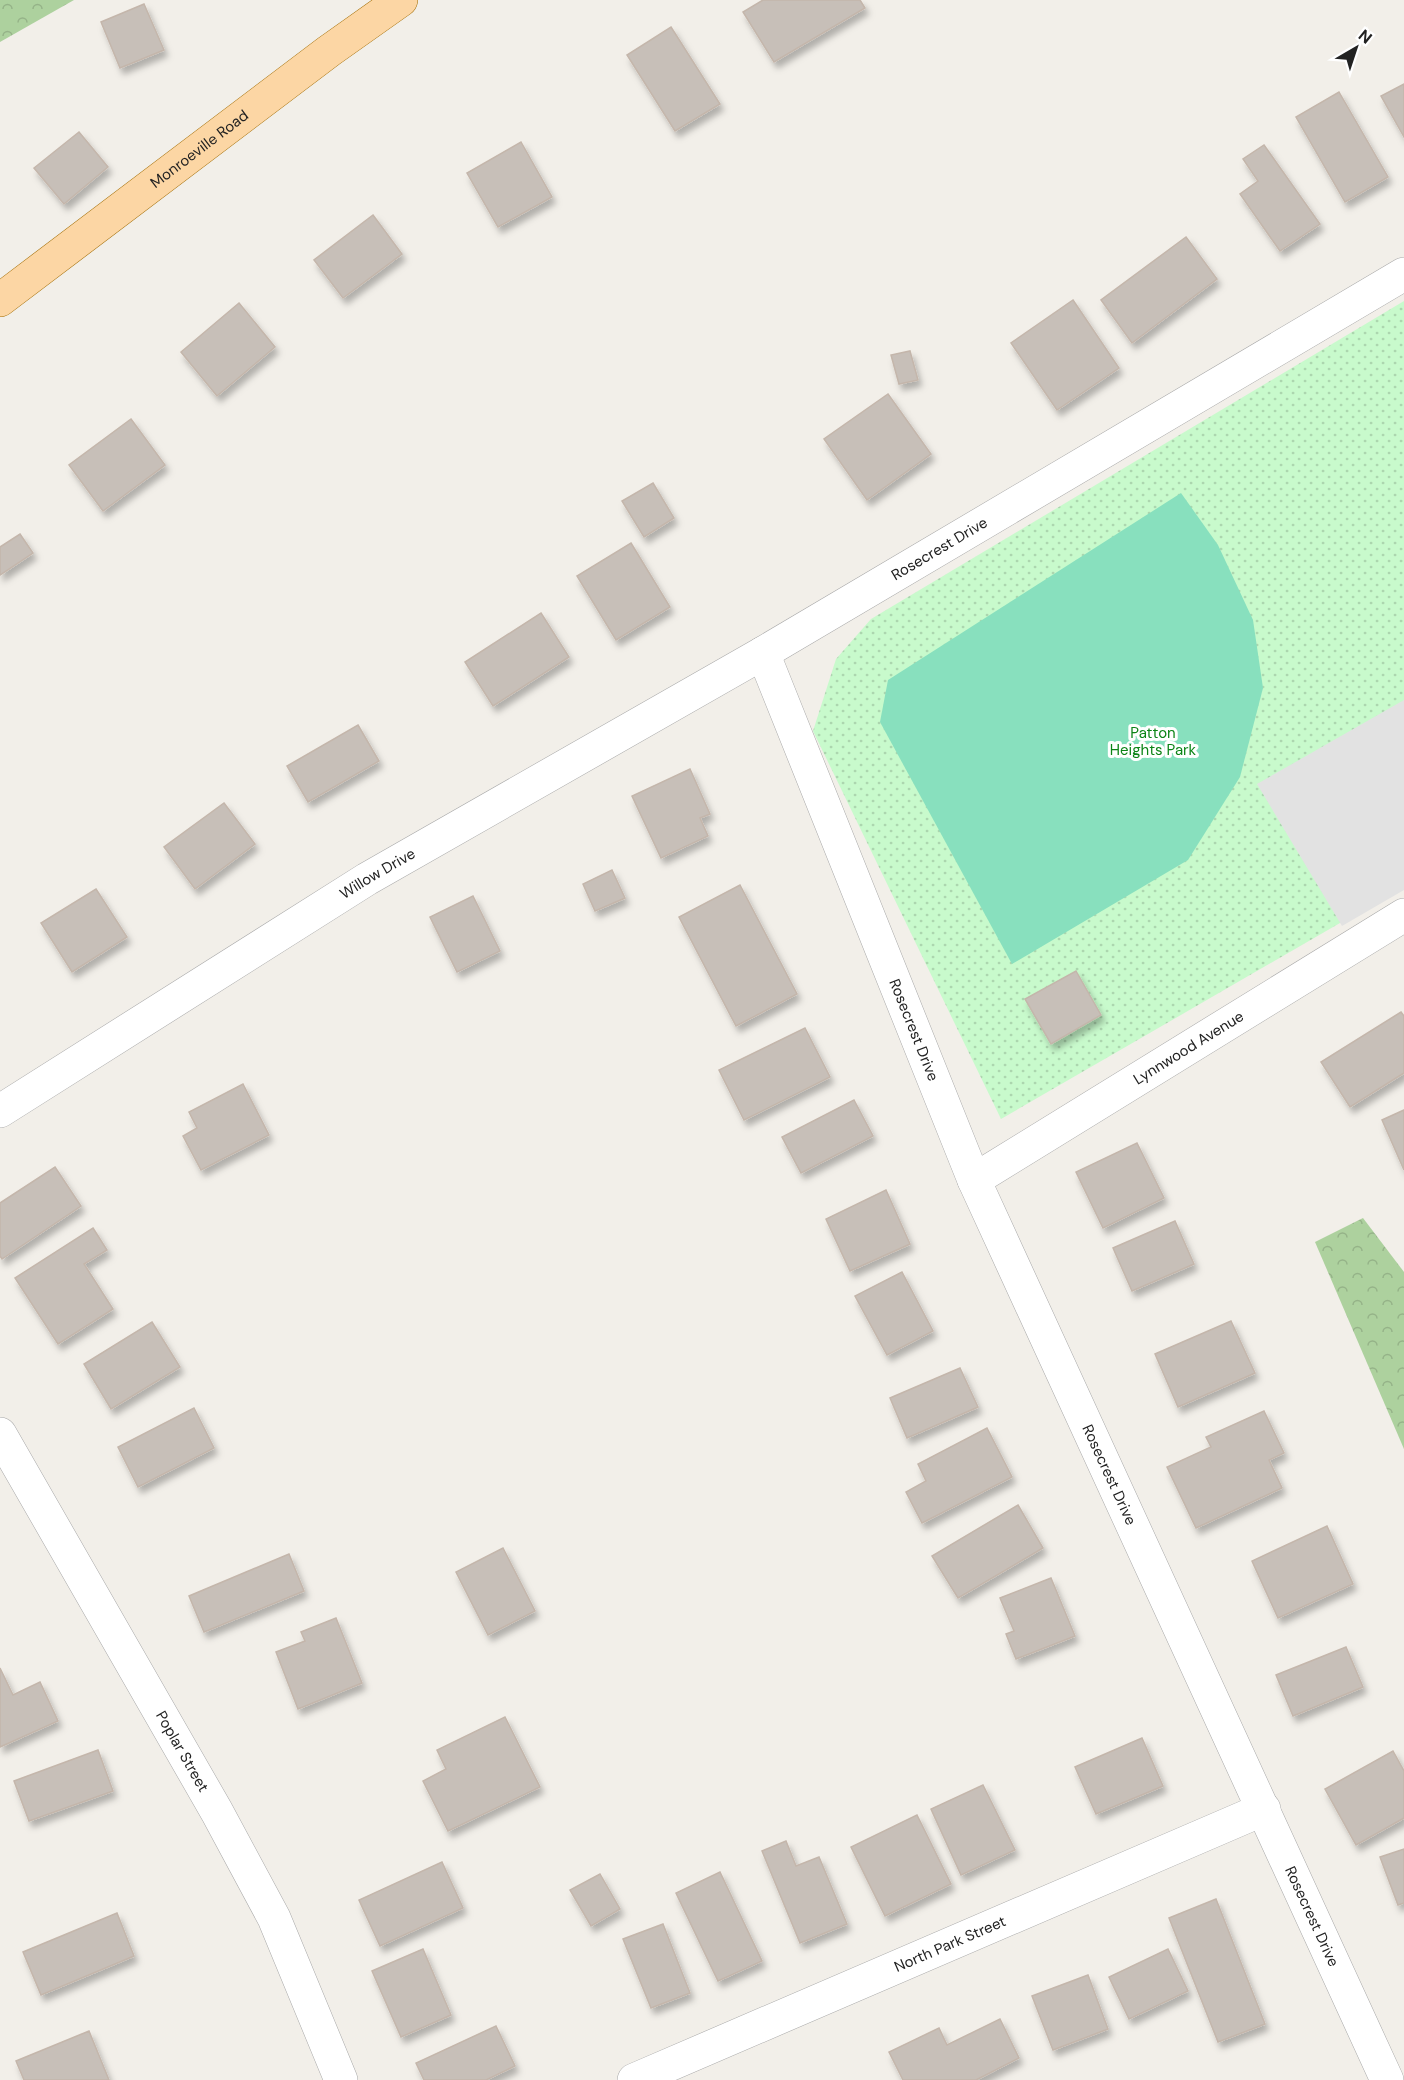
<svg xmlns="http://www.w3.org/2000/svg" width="1404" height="2080" viewBox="0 0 1404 2080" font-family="'DM Sans',sans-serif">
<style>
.forest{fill:url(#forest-crowns)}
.park{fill:url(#park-dots)}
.pitch{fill:#88e0be}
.parking{fill:#e2e2e2}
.building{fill:#c7bfb8;stroke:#c4b6ab;stroke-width:1.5;filter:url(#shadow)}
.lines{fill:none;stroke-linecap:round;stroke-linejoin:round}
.minor-casing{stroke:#a9a9a9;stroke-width:34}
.major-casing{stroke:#a06b00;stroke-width:34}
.minor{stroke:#fff;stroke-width:33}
.major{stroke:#fcd6a4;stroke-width:33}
.labels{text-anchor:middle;stroke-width:6;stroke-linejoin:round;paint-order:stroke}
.street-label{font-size:15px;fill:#222;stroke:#fff}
.park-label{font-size:15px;fill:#0c8416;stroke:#fff}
</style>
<defs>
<pattern id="forest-crowns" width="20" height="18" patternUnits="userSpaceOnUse" patternTransform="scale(1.5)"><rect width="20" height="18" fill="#add19e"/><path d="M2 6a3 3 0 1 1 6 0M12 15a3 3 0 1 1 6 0" fill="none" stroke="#95b388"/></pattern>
<pattern id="park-dots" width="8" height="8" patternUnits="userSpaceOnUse" patternTransform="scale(1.5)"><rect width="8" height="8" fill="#c8facc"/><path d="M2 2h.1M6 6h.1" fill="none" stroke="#acd6af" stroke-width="1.8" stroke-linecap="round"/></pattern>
<filter id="shadow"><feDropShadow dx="3.5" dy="6" stdDeviation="3" flood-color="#0004"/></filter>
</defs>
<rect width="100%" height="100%" fill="#f2efe9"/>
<g class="forest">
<path d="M0,0H74L0,42Z"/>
<path d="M1363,1218L1404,1272V1449L1315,1242Z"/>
</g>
<path class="park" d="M1404,301V886L1001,1119L813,731L836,659L871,619Z"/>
<path class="pitch" d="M1181,493L1218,545L1253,620L1263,688L1240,777L1188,860L1012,964L880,722L888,680Z"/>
<path class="parking" d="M1404,700V890L1342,926L1257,784Z"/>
<g class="building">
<path d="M763,0H860L865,8L774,62L743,12Z"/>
<path d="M144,4L164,50L120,68L101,22Z"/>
<path d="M671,27L720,104L675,131L627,55Z"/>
<path d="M1404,84V137L1381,96Z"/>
<path d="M1339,92L1388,177L1345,202L1296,117Z"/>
<path d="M79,132L108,167L64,204L34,168Z"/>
<path d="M521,142L552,197L498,227L467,173Z"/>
<path d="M1264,145L1320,224L1280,251L1240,194L1258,181L1243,159Z"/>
<path d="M373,215L402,254L343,298L314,260Z"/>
<path d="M1186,237L1217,279L1132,343L1101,300Z"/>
<path d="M1073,300L1119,368L1057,410L1011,343Z"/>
<path d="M239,303L275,347L217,396L181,352Z"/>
<path d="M910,351L918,380L899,384L891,355Z"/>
<path d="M888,394L931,454L867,500L824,439Z"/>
<path d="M131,419L165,465L103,511L69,465Z"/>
<path d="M653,483L674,518L644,537L622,501Z"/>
<path d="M20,534L33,553L0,575V547Z"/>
<path d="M631,543L670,607L616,640L577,576Z"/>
<path d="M541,613L569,657L493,706L465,662Z"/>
<path d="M358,725L379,761L308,802L287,766Z"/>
<path d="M690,769L710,814L700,818L708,836L661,858L632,796Z"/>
<path d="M224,803L255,844L195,889L164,847Z"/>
<path d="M612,870L625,898L595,911L583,884Z"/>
<path d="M740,885L797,994L736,1026L679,917Z"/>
<path d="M96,889L127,937L72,972L41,923Z"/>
<path d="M473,896L500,951L457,972L430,917Z"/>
<path d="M1076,971L1101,1015L1051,1044L1025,999Z"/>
<path d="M1401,1012L1404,1016V1073L1350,1107L1321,1062Z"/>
<path d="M805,1028L830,1077L744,1120L719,1070Z"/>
<path d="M243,1084L269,1135L201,1170L183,1136L197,1128L189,1112Z"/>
<path d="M854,1100L873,1136L801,1173L782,1137Z"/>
<path d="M1404,1110V1170L1382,1120Z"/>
<path d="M1137,1143L1164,1198L1103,1228L1076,1172Z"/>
<path d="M55,1167L81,1206L2,1259L0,1256V1203Z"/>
<path d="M886,1190L910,1244L850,1271L826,1219Z"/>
<path d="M1175,1221L1194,1264L1132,1291L1113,1248Z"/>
<path d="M93,1228L107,1250L84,1264L113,1309L58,1344L15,1278Z"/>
<path d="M902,1272L933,1331L887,1355L855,1296Z"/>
<path d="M1231,1321L1255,1373L1178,1407L1155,1354Z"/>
<path d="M152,1322L180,1367L111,1409L84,1364Z"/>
<path d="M960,1368L978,1407L907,1438L890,1398Z"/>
<path d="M194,1408L214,1448L138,1487L118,1447Z"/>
<path d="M1264,1411L1284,1453L1269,1460L1282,1488L1196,1528L1167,1467L1211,1447L1206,1437Z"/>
<path d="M987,1428L1012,1477L922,1523L906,1492L926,1481L918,1464Z"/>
<path d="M1018,1505L1043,1548L958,1598L932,1556Z"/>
<path d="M1327,1526L1353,1584L1278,1618L1252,1561Z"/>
<path d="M503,1548L535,1611L488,1635L456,1572Z"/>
<path d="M289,1554L304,1591L204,1632L189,1596Z"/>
<path d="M1051,1578L1075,1636L1016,1659L1006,1634L1014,1631L1000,1598Z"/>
<path d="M336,1618L362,1683L298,1709L276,1652L305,1641L301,1632Z"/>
<path d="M1346,1647L1363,1687L1293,1716L1276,1675Z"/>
<path d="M0,1668L13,1695L40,1682L58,1721L0,1747Z"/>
<path d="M505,1717L540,1787L448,1831L423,1781L446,1769L437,1750Z"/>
<path d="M1142,1738L1163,1786L1096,1814L1075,1767Z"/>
<path d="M98,1750L113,1791L29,1821L14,1781Z"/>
<path d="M1393,1751L1404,1771V1818L1356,1845L1325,1789Z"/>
<path d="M983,1785L1015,1850L961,1875L931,1809Z"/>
<path d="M917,1815L951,1884L885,1916L851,1847Z"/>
<path d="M786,1841L796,1866L819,1857L847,1924L800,1943L762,1851Z"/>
<path d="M1404,1849V1903L1398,1905L1380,1857Z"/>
<path d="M442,1862L463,1908L380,1946L359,1900Z"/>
<path d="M720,1872L762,1961L718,1981L676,1893Z"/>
<path d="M600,1874L620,1909L591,1926L570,1890Z"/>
<path d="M1216,1899L1265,2024L1218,2042L1169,1918Z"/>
<path d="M117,1913L134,1956L41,1995L23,1952Z"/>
<path d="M663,1924L690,1993L651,2008L623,1939Z"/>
<path d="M423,1949L451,2015L401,2037L372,1971Z"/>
<path d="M1168,1949L1188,1991L1129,2019L1109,1977Z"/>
<path d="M1088,1975L1108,2029L1053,2050L1032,1996Z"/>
<path d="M1000,2019L1019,2058L976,2080H903L889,2052L939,2028L947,2045Z"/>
<path d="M496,2026L515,2066L486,2080H424L416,2063Z"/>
<path d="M89,2031L109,2080H24L16,2061Z"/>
</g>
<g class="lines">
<defs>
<g id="minor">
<path id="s1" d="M763,653L974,1180L1387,2080"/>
<path id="s2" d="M0,1111L367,879L763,653L1404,274"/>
<path id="s3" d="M974,1180L1404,915"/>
<path id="s4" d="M0,1434L217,1812L274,1918L341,2080"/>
<path id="s5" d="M634,2080L1264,1809"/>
</g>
<g id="major">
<path id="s6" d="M0,300L329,51L401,0"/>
</g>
</defs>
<use href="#minor" class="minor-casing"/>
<use href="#major" class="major-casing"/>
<use href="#minor" class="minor"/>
<use href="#major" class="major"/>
</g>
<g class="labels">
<g class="street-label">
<text dy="5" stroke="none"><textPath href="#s6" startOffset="250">Monroeville Road</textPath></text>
<text dy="5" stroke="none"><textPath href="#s2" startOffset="1095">Rosecrest Drive</textPath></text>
<text dy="5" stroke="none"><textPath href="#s2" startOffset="446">Willow Drive</textPath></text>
<text dy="5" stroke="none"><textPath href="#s1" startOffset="406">Rosecrest Drive</textPath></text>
<text dy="5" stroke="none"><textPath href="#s3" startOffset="252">Lynnwood Avenue</textPath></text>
<text dy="5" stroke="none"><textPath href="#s1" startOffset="892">Rosecrest Drive</textPath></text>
<text dy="5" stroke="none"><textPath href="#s4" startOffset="366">Poplar Street</textPath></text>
<text dy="5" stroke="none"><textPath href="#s1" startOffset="1378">Rosecrest Drive</textPath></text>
<text dy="5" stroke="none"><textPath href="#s5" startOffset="344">North Park Street</textPath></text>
</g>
<g class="park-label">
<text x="1153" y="738">Patton<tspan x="1153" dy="17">Heights Park</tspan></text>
</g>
</g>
<g transform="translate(1356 48) rotate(39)" stroke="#ffffff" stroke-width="4.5" paint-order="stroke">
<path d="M0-4.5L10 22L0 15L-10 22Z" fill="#222222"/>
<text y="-9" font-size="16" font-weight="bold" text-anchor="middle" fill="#222222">N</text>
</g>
</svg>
